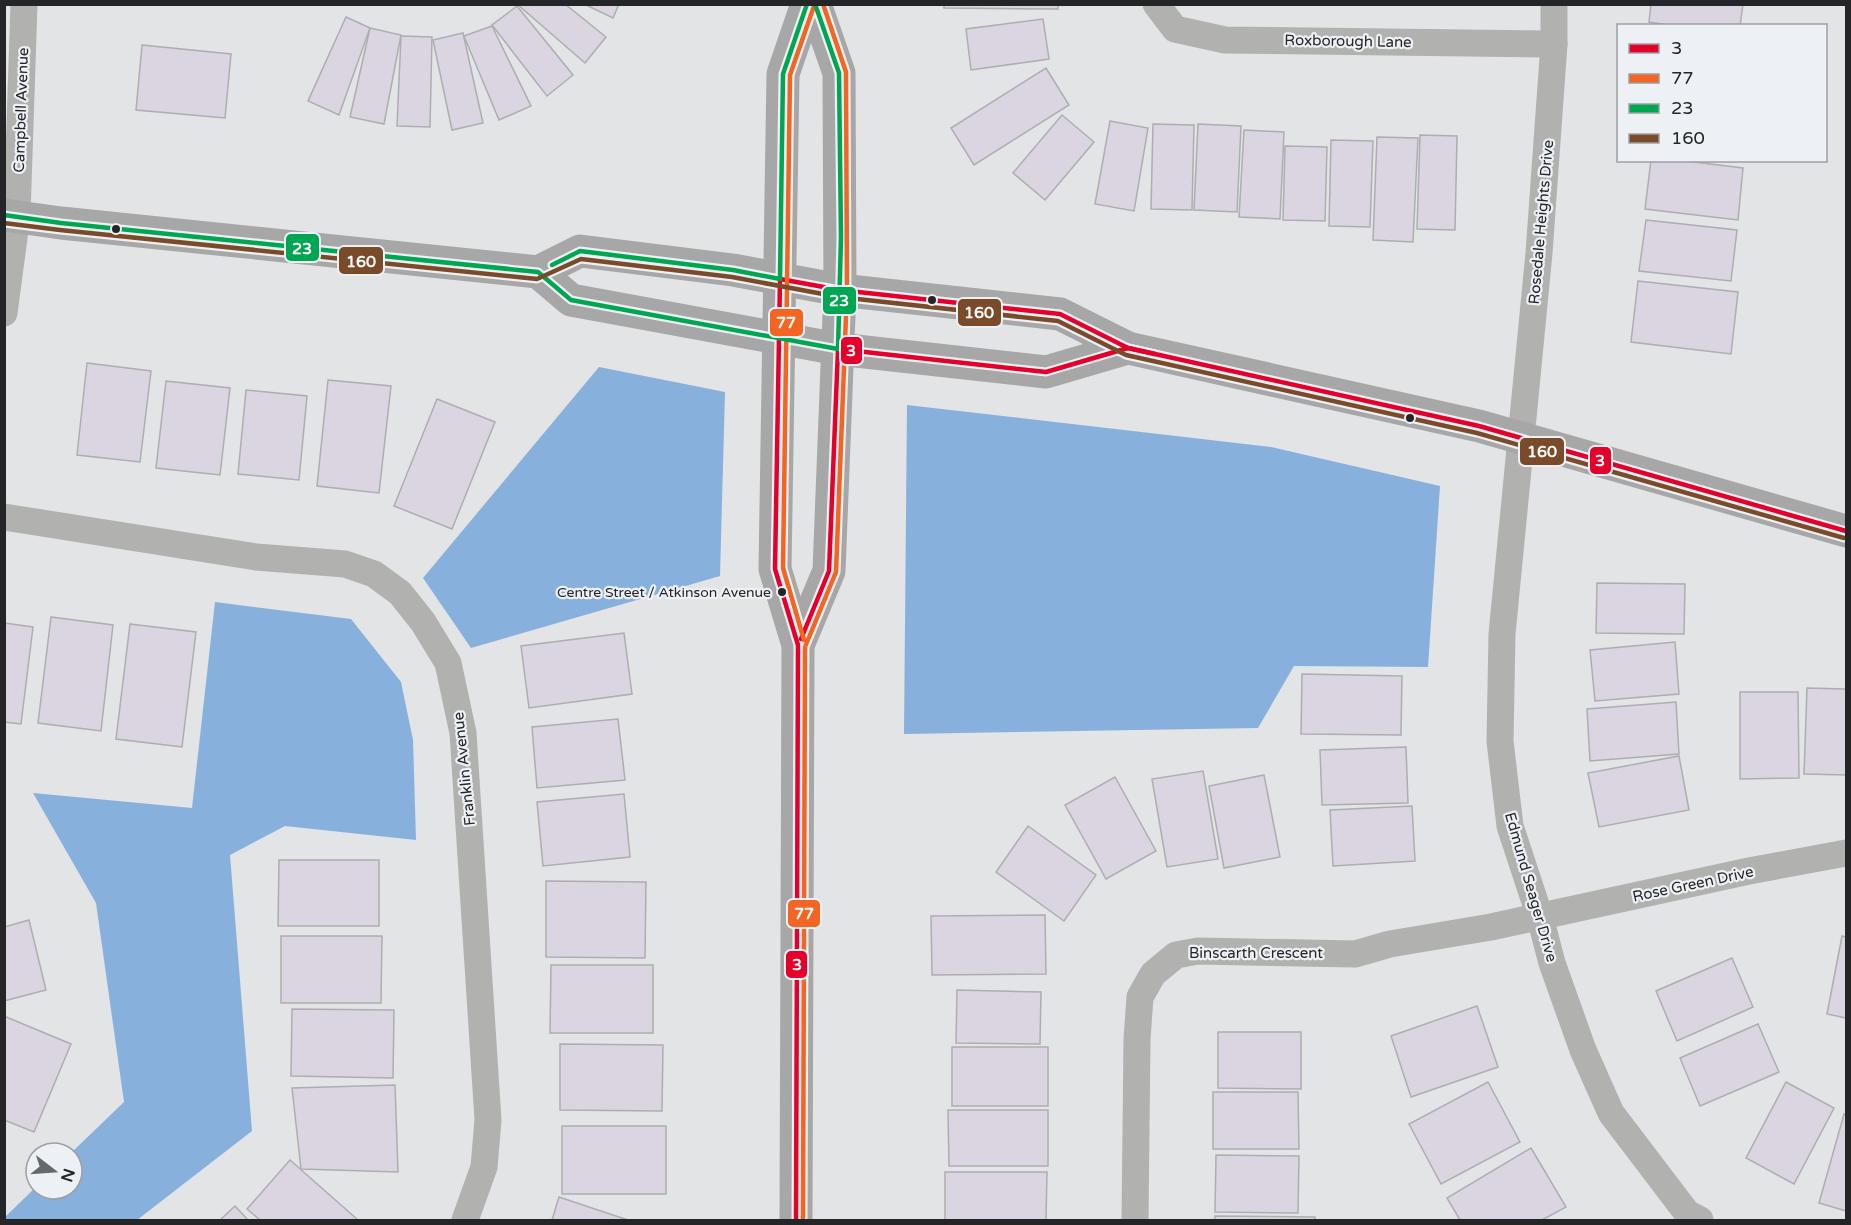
<svg xmlns="http://www.w3.org/2000/svg" width="1851" height="1225" viewBox="0 0 1851 1225" font-family="'Varela Round',sans-serif">
<style>
.water{fill:#88b0dd}
.building{fill:#dbd4e1;stroke:#adaeaf;stroke-width:1.5}
.lines{fill:none;stroke-linecap:round;stroke-linejoin:round}
.street{stroke:#b1b1b0;stroke-width:27}
.secondary{stroke:#a6a7a6;stroke-width:33}
.bus-1-casing{stroke:#edf1f5;stroke-width:9}
.bus-2-casing{stroke:#edf1f5;stroke-width:9}
.bus-3-casing{stroke:#edf1f5;stroke-width:9}
.bus-4-casing{stroke:#edf1f5;stroke-width:9}
.bus-1{stroke:#e4002b;stroke-width:4.5}
.bus-2{stroke:#f26522;stroke-width:4.5}
.bus-3{stroke:#00a651;stroke-width:4.5}
.bus-4{stroke:#7a4b2a;stroke-width:4.5}
.bus-dot{fill:#242527;stroke:#edf1f5;stroke-width:2}
.labels{text-anchor:middle;stroke-width:4.5;stroke-linejoin:round;paint-order:stroke}
.bus-label{font-size:14px;fill:#242527;stroke:#edf1f5;text-anchor:end}
.street-label{font-size:15px;fill:#242527;stroke:#edf1f5}
.line-badge{stroke:#edf1f5;stroke-width:2}
.badge-label{font-size:16px;text-anchor:middle;font-weight:bold;fill:#fff}
</style>
<rect width="100%" height="100%" fill="#e2e4e6"/>
<g class="water">
<path d="M599,367L725,392L720,576L471,648L423,578Z"/>
<path d="M907,405L1271,447L1440,486L1428,667L1294,666L1258,728L904,734Z"/>
<path d="M215,602L351,619L401,682L413,740L416,840L285,826L230,855L252,1131L137,1220H5V1217L36,1187V1189H72L71,1153L124,1102L96,903L33,793L192,808Z"/>
</g>
<g class="building">
<path d="M517,4H565L606,37L585,63Z"/>
<path d="M584,4H619L613,18Z"/>
<path d="M944,4H1058V9L944,8Z"/>
<path d="M1651,4H1743L1740,26H1675L1649,22Z"/>
<path d="M517,6L573,75L547,96L492,25Z"/>
<path d="M346,17L370,28L339,115L308,101Z"/>
<path d="M1043,19L1049,59L971,70L966,29Z"/>
<path d="M492,26L531,106L499,120L464,36Z"/>
<path d="M370,28L401,35L384,124L350,117Z"/>
<path d="M463,33L483,123L452,130L433,40Z"/>
<path d="M401,36L432,37L430,127L397,126Z"/>
<path d="M142,45L231,54L225,118L136,110Z"/>
<path d="M1046,68L1069,105L974,165L951,128Z"/>
<path d="M1062,115L1094,142L1045,200L1013,173Z"/>
<path d="M1110,121L1148,128L1134,211L1095,204Z"/>
<path d="M1153,124L1194,125L1192,210L1151,209Z"/>
<path d="M1198,124L1241,126L1237,212L1194,210Z"/>
<path d="M1244,130L1284,132L1280,219L1239,217Z"/>
<path d="M1420,135L1457,136L1455,230L1417,229Z"/>
<path d="M1377,137L1418,138L1413,242L1373,240Z"/>
<path d="M1331,140L1373,141L1370,227L1329,226Z"/>
<path d="M1285,146L1327,147L1325,221L1283,220Z"/>
<path d="M1651,160H1678L1743,168L1738,220L1645,209Z"/>
<path d="M1646,220L1737,230L1731,281L1639,271Z"/>
<path d="M1638,281L1738,292L1731,354L1631,342Z"/>
<path d="M87,363L151,371L140,462L77,455Z"/>
<path d="M328,380L391,386L379,493L317,486Z"/>
<path d="M166,381L230,388L220,475L156,468Z"/>
<path d="M246,390L307,396L299,480L238,474Z"/>
<path d="M437,399L495,422L452,529L394,506Z"/>
<path d="M1597,583L1685,584L1684,634L1596,633Z"/>
<path d="M51,617L113,625L101,731L38,723Z"/>
<path d="M4,623L33,627L21,724L4,722Z"/>
<path d="M130,624L196,632L182,747L116,739Z"/>
<path d="M624,633L632,694L529,708L521,646Z"/>
<path d="M1675,642L1679,694L1595,701L1590,650Z"/>
<path d="M1302,674L1402,676L1401,735L1301,734Z"/>
<path d="M1807,688L1846,689V775L1804,774Z"/>
<path d="M1740,692H1798L1799,778L1740,779Z"/>
<path d="M1676,702L1679,754L1590,761L1587,709Z"/>
<path d="M618,719L625,780L537,788L532,727Z"/>
<path d="M1406,747L1408,803L1322,805L1320,750Z"/>
<path d="M1679,756L1689,810L1599,827L1588,773Z"/>
<path d="M1203,771L1218,859L1167,867L1152,779Z"/>
<path d="M1264,775L1280,857L1224,868L1209,786Z"/>
<path d="M1115,777L1156,851L1106,879L1065,805Z"/>
<path d="M624,794L630,857L543,866L537,802Z"/>
<path d="M1412,806L1415,861L1333,866L1330,810Z"/>
<path d="M1028,826L1096,875L1064,921L996,872Z"/>
<path d="M279,860H379V926H278Z"/>
<path d="M546,881L646,882L645,958L546,957Z"/>
<path d="M1045,915L1046,974L932,975L931,916Z"/>
<path d="M29,920L46,990L4,1001V927Z"/>
<path d="M281,936H382L381,1003H281Z"/>
<path d="M1842,936L1846,937V1018L1827,1014Z"/>
<path d="M1732,958L1753,1007L1677,1041L1656,991Z"/>
<path d="M551,965H653V1033H550Z"/>
<path d="M957,990L1041,992L1040,1044L956,1043Z"/>
<path d="M1477,1006L1498,1067L1411,1097L1391,1036Z"/>
<path d="M292,1009L394,1010L393,1078L291,1076Z"/>
<path d="M4,1016L71,1044L34,1132L4,1120Z"/>
<path d="M1758,1024L1779,1072L1700,1106L1680,1058Z"/>
<path d="M1218,1032H1301V1089L1218,1088Z"/>
<path d="M560,1044L663,1045L662,1111L560,1110Z"/>
<rect x="952" y="1047" width="96" height="59"/>
<path d="M1488,1082L1520,1142L1441,1184L1409,1124Z"/>
<path d="M1786,1082L1834,1108L1794,1184L1746,1158Z"/>
<path d="M395,1085L398,1172L301,1169L292,1088Z"/>
<path d="M1213,1092H1298L1299,1149H1213Z"/>
<path d="M948,1110H1048V1166H949Z"/>
<path d="M1844,1114L1846,1115V1211L1819,1203Z"/>
<rect x="562" y="1126" width="104" height="68"/>
<path d="M1531,1148L1566,1207L1542,1220H1460L1447,1198Z"/>
<path d="M1216,1155L1299,1156L1298,1213L1215,1212Z"/>
<path d="M290,1160L358,1220H260L247,1209Z"/>
<path d="M945,1172H1047L1046,1220H945Z"/>
<path d="M559,1197L628,1220H552Z"/>
<path d="M235,1206L248,1220H220Z"/>
<path d="M1215,1216L1315,1217V1220H1215Z"/>
</g>
<g class="lines">
<g class="street">
<path d="M1156,4L1175,29L1225,40L1554,44"/>
<path d="M1554,4V44L1539,253L1502,634L1500,741L1510,826L1540,917L1552,963L1583,1050L1611,1113L1687,1213L1700,1220"/>
<path d="M4,313L17,215L24,4"/>
<path d="M4,517L256,557L345,564L374,574L400,593L423,622L448,663L463,733L488,1120L484,1167L465,1220"/>
<path d="M1135,1220L1137,1039L1140,997L1153,974L1176,955L1198,951L1355,954L1390,944L1491,927L1749,871L1846,853"/>
</g>
<g class="secondary">
<path d="M4,215L61,223L538,272L580,251L733,270L840,290L1060,314L1128,348L1479,426L1846,531"/>
<path d="M538,272L571,300L838,349L1046,372L1128,348"/>
<path d="M798,645L829,571L840,290L839,73L815,4"/>
<path d="M796,1220L798,645L775,569L783,74L807,4"/>
</g>
<defs>
<g id="bus-1">
<path d="M801,639L829,571L838,349L1046,372L1128,348L1155,354"/>
<path d="M796,1220L798,645L775,569L780,279L840,290L1060,314L1128,348L1479,426L1846,531"/>
</g>
<g id="bus-2">
<path d="M804,640L783,568L790,75L814,6"/>
<path d="M803,1220L805,647L836,572L847,290L846,72L823,4"/>
</g>
<g id="bus-3">
<path d="M4,215L61,223L538,272L571,300L838,349L841,237L839,73L815,4"/>
<path d="M552,265L580,251L733,270L780,279L783,74L807,4"/>
</g>
<path id="bus-4" d="M4,223L60,230L537,279L581,259L732,277L839,297L1058,321L1126,355L1477,433L1844,538"/>
</defs>
<use href="#bus-1" class="bus-1-casing"/>
<use href="#bus-2" class="bus-2-casing"/>
<use href="#bus-3" class="bus-3-casing"/>
<use href="#bus-4" class="bus-4-casing"/>
<use href="#bus-1" class="bus-1"/>
<use href="#bus-2" class="bus-2"/>
<use href="#bus-3" class="bus-3"/>
<use href="#bus-4" class="bus-4"/>
</g>
<g class="bus-dot">
<circle cx="116" cy="229" r="5"/>
<circle cx="932" cy="300" r="5"/>
<circle cx="1410" cy="418" r="5"/>
<circle cx="782" cy="592" r="5"/>
</g>
<g class="labels">
<g class="bus-label">
<text x="771" y="597">Centre Street / Atkinson Avenue</text>
</g>
<g class="street-label">
<text transform="translate(1348 41) rotate(1)" y="5">Roxborough Lane</text>
<text transform="translate(21 110) rotate(-88)" y="5">Campbell Avenue</text>
<text transform="translate(1541 222) rotate(-85)" y="5">Rosedale Heights Drive</text>
<text transform="translate(464 769) rotate(-96)" y="5">Franklin Avenue</text>
<text transform="translate(1693 884) rotate(-12)" y="5">Rose Green Drive</text>
<text transform="translate(1531 887) rotate(74)" y="5">Edmund Seager Drive</text>
<text x="1256" y="958">Binscarth Crescent</text>
</g>
</g>
<g class="line-badge">
<rect x="285" y="233" width="35" height="29" rx="6" fill="#00a651"/>
<rect x="338" y="246" width="46" height="29" rx="6" fill="#7a4b2a"/>
<rect x="822" y="286" width="35" height="29" rx="6" fill="#00a651"/>
<rect x="957" y="298" width="45" height="29" rx="6" fill="#7a4b2a"/>
<rect x="769" y="308" width="35" height="29" rx="6" fill="#f26522"/>
<rect x="840" y="336" width="23" height="29" rx="6" fill="#e4002b"/>
<rect x="1519" y="437" width="46" height="29" rx="6" fill="#7a4b2a"/>
<rect x="1589" y="446" width="23" height="29" rx="6" fill="#e4002b"/>
<rect x="787" y="899" width="34" height="29" rx="6" fill="#f26522"/>
<rect x="785" y="950" width="23" height="29" rx="6" fill="#e4002b"/>
</g>
<g class="badge-label">
<text x="302" y="254">23</text>
<text x="361" y="267">160</text>
<text x="839" y="306">23</text>
<text x="979" y="318">160</text>
<text x="786" y="328">77</text>
<text x="851" y="356">3</text>
<text x="1542" y="457">160</text>
<text x="1600" y="466">3</text>
<text x="804" y="919">77</text>
<text x="797" y="970">3</text>
</g>
<rect width="1851" height="1225" fill="none" stroke="#242527" stroke-width="12"/>
<rect x="1617" y="24" width="210" height="138" fill="#edf1f5" stroke="#9d9fa3" stroke-width="1.5"/>
<rect x="1629" y="44" width="30" height="9" fill="#e4002b" stroke="#9d9fa3" stroke-width="1.5"/>
<text x="1671" y="54" font-size="18" fill="#242527">3</text>
<rect x="1629" y="74" width="30" height="9" fill="#f26522" stroke="#9d9fa3" stroke-width="1.5"/>
<text x="1671" y="84" font-size="18" fill="#242527">77</text>
<rect x="1629" y="104" width="30" height="9" fill="#00a651" stroke="#9d9fa3" stroke-width="1.5"/>
<text x="1671" y="114" font-size="18" fill="#242527">23</text>
<rect x="1629" y="134" width="30" height="9" fill="#7a4b2a" stroke="#9d9fa3" stroke-width="1.5"/>
<text x="1671" y="144" font-size="18" fill="#242527">160</text>
<g transform="translate(54 1171) rotate(107)"><circle r="28" fill="#edf1f5" stroke="#9d9fa3" stroke-width="1.5"/>
<path d="M0-4.5L10 22L0 15L-10 22Z" fill="#66686a"/>
<text y="-9" font-size="16" font-weight="bold" text-anchor="middle" fill="#242527">N</text>
</g>
</svg>
